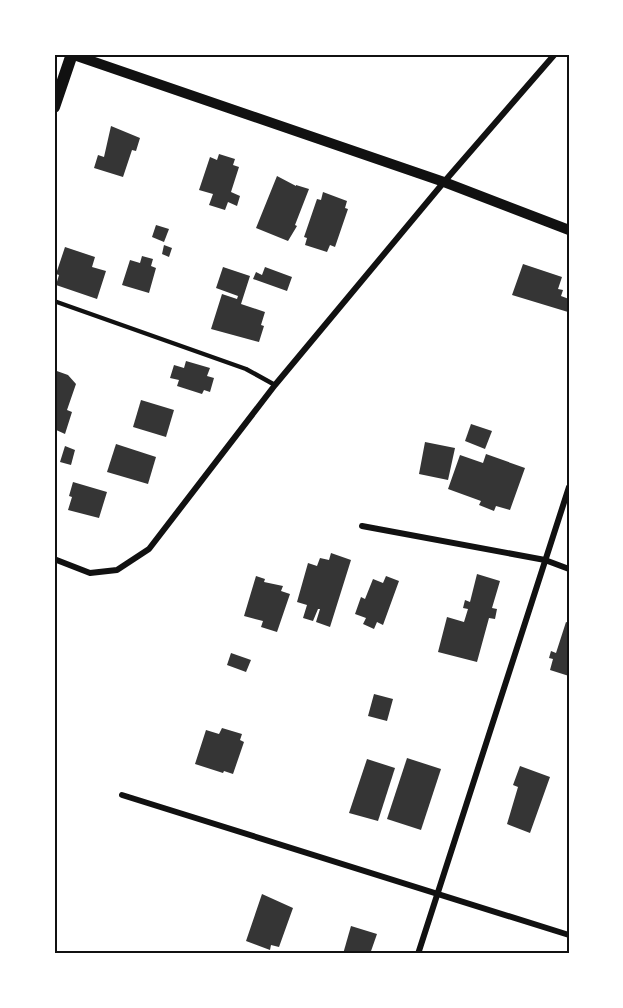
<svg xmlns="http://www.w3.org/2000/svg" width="623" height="1008" viewBox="0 0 623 1008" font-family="'Libre Baskerville',serif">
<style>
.building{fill:#353535}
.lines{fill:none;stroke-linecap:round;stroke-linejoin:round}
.service{stroke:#111;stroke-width:4.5}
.minor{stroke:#111;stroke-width:6}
.tertiary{stroke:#111;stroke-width:10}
.secondary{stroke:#111;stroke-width:12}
.neatline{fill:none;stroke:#111;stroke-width:2}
</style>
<rect width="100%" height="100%" fill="#fff"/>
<g class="building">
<path d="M111,126L140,138L136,151L132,150L123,177L94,168L98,155L104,157Z"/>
<path d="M219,154L235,159L233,165L239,167L231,192L240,196L237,206L228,202L225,210L209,205L213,194L199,190L210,157L217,160Z"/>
<path d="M277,176L296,186V185L309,189L295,225L297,226L288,241L256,228Z"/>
<path d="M323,192L347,201L345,208L348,209L335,247L330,245L327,252L305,245L307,238L304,237L317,199L321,200Z"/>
<path d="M156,225L169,229L164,242L152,237Z"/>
<path d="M164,245L172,248L169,257L162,254Z"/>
<path d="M65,247L95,257L92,267L106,271L97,299L56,285L59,275L56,274Z"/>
<path d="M142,256L153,259L151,266L156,268L149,293L122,285L130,260L140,263Z"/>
<path d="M523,264L562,277L558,289L563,290L561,296L569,299L568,312L512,295Z"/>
<path d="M223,267L250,276L241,304L265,312L261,325L264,326L259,342L211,329L222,294L237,299L238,296L216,288Z"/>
<path d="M265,267L292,277L287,291L253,279L256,272L262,275Z"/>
<path d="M186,361L210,368L207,376L214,378L210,392L204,390L202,394L177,386L179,380L170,378L174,365L184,368Z"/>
<path d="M54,370L68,375L76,384L67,410L72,412L65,434L54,429Z"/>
<path d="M141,400L174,410L166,437L133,427Z"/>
<path d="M471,424L492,431L485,449L465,441Z"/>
<path d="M425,442L455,448L448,480L419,474Z"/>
<path d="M116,444L156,457L148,484L107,472Z"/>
<path d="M65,446L75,450L71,465L60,462Z"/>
<path d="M486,454L525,468L510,510L496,506L494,511L479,505L481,501L448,489L460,455L483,463Z"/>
<path d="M73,482L107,492L99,518L68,510L72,497L69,496Z"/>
<path d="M331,553L351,560L330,627L316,622L320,609H318L313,621L303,618L307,605L297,602L308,563L317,566L320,558L329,560Z"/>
<path d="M477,574L500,581L492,608L497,609L495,619L489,618L477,662L438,652L447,617L464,622L468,609L463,608L465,600L470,602Z"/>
<path d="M256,576L265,579L264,582L283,586L281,591L290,594L277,632L261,627L263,621L244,616Z"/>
<path d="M386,576L399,581L383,625L377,622L374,629L363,624L366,618L355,614L361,597L365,599L373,579L383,583Z"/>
<path d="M566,622L569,623V676L550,670L553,659L549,658L551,651L556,653Z"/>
<path d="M231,653L251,660L246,672L227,665Z"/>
<path d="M374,694L393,699L387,721L368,716Z"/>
<path d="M222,728L242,734L240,740L244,742L233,774L224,771L223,773L195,764L206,730L219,734Z"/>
<path d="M407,758L441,769L421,830L387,819Z"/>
<path d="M367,759L395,768L378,821L349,813Z"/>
<path d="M520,766L550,777L530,833L507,824L518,787L513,785Z"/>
<path d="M262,894L293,908L279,947L271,945L270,950L246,941Z"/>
<path d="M351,926L377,934L370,954H343Z"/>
</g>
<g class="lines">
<path class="service" d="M54,301L246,369L275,385"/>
<g class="minor">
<path d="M362,526L545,560L569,569"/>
<path d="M54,559L90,573L117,570L149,549L275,385L444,182L555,54"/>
<path d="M122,795L569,935"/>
<path d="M418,954L569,487"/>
</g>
<path class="tertiary" d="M71,54L444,182L569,230"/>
<path class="secondary" d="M54,107L72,54"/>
</g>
<rect width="623" height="1008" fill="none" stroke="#ffffff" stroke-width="111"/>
<rect x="56" y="56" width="512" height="896" class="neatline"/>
</svg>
